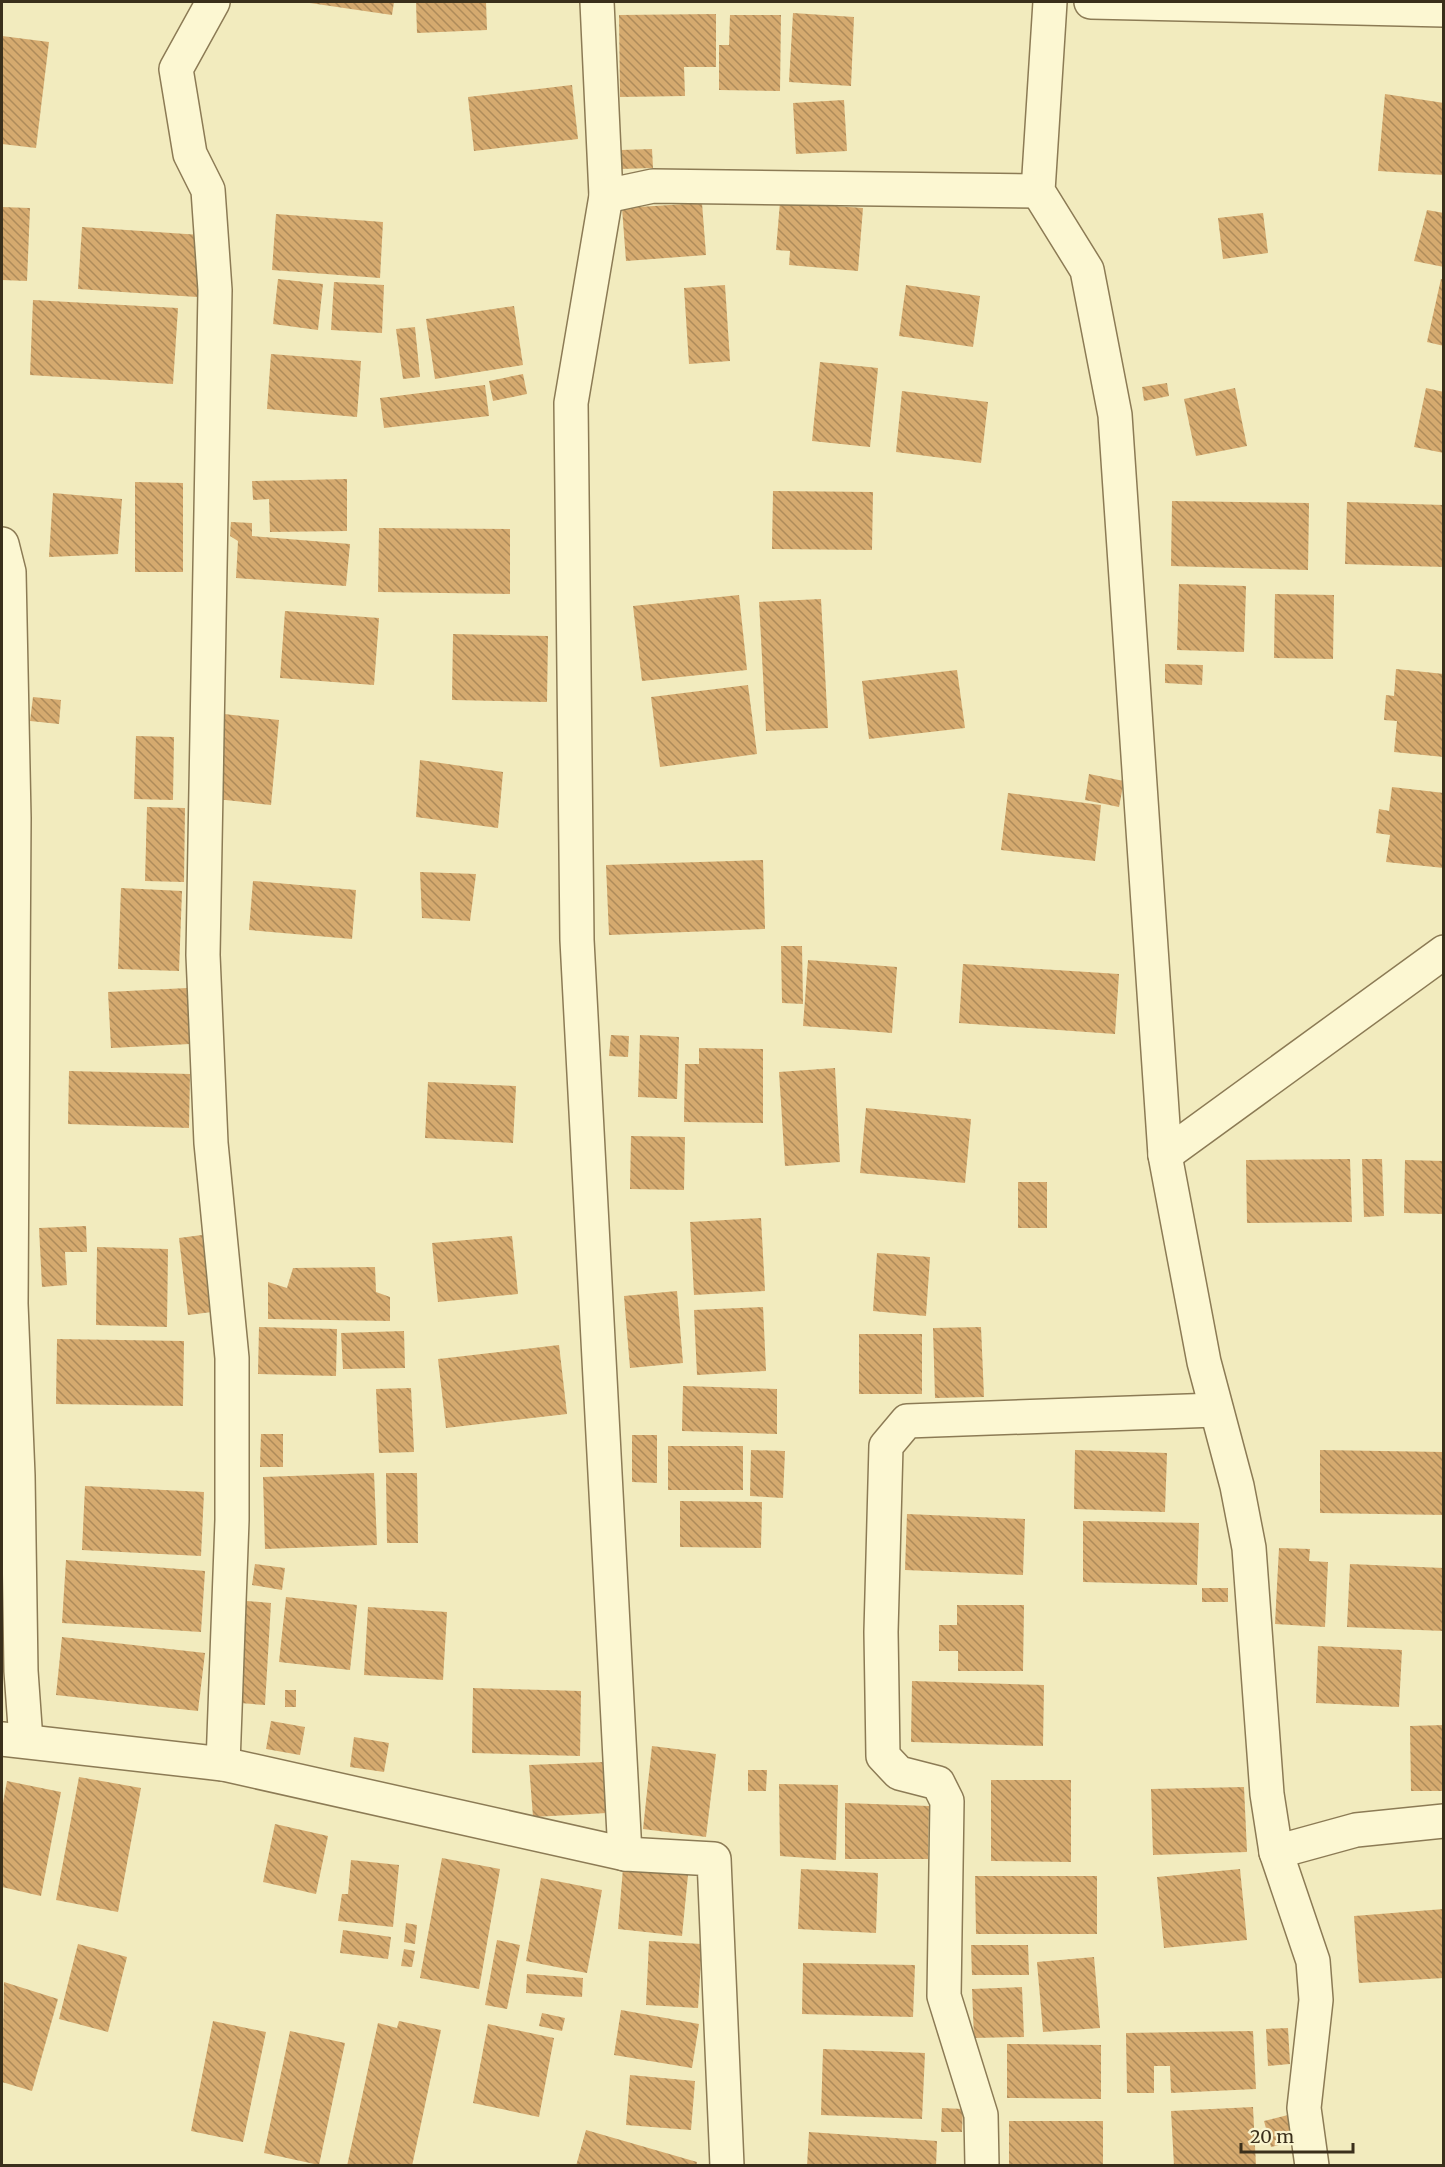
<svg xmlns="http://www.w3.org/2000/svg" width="1445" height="2167" viewBox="0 0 1445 2167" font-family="Merriweather,serif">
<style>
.building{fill:url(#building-back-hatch)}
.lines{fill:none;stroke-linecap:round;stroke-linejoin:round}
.minor-casing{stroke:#8c7b55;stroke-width:36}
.minor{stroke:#fcf7d2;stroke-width:33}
</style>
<defs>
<pattern id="building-back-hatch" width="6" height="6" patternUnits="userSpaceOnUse" patternTransform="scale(1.5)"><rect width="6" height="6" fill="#d5aa6f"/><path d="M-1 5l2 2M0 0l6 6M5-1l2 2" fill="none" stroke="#ae8b5a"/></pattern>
</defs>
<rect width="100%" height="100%" fill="#f2ebbe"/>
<g class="building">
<path d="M303,2H394L392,15Z"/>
<path d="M416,2H486L487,30L417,33Z"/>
<path d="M793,13L854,17L851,86L789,82Z"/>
<path d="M716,14V67H684L685,96L620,97L619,15Z"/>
<path d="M730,15H781L780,91L719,90V45H729Z"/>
<path d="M2,36L49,42L36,148L2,144Z"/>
<path d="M572,85L578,139L474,151L468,97Z"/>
<path d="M1385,94L1444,103V175L1378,171Z"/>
<path d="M844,100L847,151L796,154L793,103Z"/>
<path d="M652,149L653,168L621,169V150Z"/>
<path d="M780,202L863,208L858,271L789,265L790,251L776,250Z"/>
<path d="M702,203L706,255L626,261L622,208Z"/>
<path d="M2,207L30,208L27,281L2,280Z"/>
<path d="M1427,210L1444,213V267L1414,261Z"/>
<path d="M1263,213L1268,253L1223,259L1218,218Z"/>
<path d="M276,214L383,222L380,278L272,270Z"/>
<path d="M82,227L201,235L197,297L78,289Z"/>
<path d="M278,279L323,284L318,330L273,324Z"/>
<path d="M1441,279H1444V346L1427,342Z"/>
<path d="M334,282L384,285L382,333L331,330Z"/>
<path d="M725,285L730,361L689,364L684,288Z"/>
<path d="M906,285L980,296L973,347L899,336Z"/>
<path d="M33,300L178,308L173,384L30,375Z"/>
<path d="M514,306L523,365L435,379L426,319Z"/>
<path d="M415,327L420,377L403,379L396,329Z"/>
<path d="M271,354L361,361L357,417L267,409Z"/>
<path d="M820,362L878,368L870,447L812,441Z"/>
<path d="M523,374L527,394L493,401L489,381Z"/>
<path d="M1167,383L1169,396L1144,401L1142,387Z"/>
<path d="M485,385L489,416L384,428L380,398Z"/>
<path d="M1235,388L1247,446L1196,456L1184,399Z"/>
<path d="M1426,388L1444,392V453L1414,447Z"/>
<path d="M902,391L988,402L981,463L896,452Z"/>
<path d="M347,479V531L270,532L269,499L253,500L252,481Z"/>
<path d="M135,482L183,483V572H135Z"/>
<path d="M773,491L873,492L872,550L772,549Z"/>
<path d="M53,493L122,499L118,554L49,557Z"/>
<path d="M1172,501L1309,503L1308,570L1171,566Z"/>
<path d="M1347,502L1444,505V567L1345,564Z"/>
<path d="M231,522L252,523V536L350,544L346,586L236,578L238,541L230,536Z"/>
<path d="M379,528L510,529V594L378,592Z"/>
<path d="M1179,584L1246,586L1244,652L1177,650Z"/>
<path d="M1275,594L1334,595L1333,659L1274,658Z"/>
<path d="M739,595L747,670L642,681L633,606Z"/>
<path d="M821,599L828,728L766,731L759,602Z"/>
<path d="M285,611L379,618L374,685L280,678Z"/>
<path d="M453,634L548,636L547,702L452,700Z"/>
<path d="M1165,664L1203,665L1202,685L1165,683Z"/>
<path d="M1396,669L1444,674V757L1394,752L1397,721L1384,720L1386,695L1394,696Z"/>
<path d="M957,670L965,728L869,739L862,681Z"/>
<path d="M748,685L757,754L660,767L651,697Z"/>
<path d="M33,697L61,700L59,724L30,721Z"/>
<path d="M224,714L279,720L271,805L216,799Z"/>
<path d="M136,736L174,737L173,800L134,799Z"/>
<path d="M420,760L503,772L498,828L416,817Z"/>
<path d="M1089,774L1124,781L1119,807L1085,800Z"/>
<path d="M1392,787L1444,793V868L1386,862L1390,835L1376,833L1379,809L1389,811Z"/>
<path d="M1008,793L1101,805L1095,861L1001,850Z"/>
<path d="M147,807L185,808L184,882L145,881Z"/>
<path d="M763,860L765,929L609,935L606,865Z"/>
<path d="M420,872L476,874L470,921L422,918Z"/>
<path d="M253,881L356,890L352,939L249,930Z"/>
<path d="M121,888L182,891L179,971L118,969Z"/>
<path d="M781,946H802L803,1004L782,1003Z"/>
<path d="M808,960L897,967L892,1033L803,1026Z"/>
<path d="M963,964L1119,974L1115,1034L959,1023Z"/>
<path d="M187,988L190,1044L111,1048L108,992Z"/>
<path d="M611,1035L629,1036L628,1057L609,1056Z"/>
<path d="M640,1035L679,1037L677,1099L638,1097Z"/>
<path d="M699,1048L763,1049V1123L684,1122L685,1064H699Z"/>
<path d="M835,1068L840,1162L785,1166L779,1072Z"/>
<path d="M69,1071L190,1074L189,1128L68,1124Z"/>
<path d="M428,1082L516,1086L513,1143L425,1138Z"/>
<path d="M866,1108L971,1119L965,1183L860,1173Z"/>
<path d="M631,1136L685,1137L684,1190L630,1189Z"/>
<path d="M1350,1159L1352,1222L1247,1223L1246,1160Z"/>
<path d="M1362,1159H1382L1384,1216L1364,1217Z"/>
<path d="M1405,1160L1444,1161V1214L1404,1213Z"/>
<rect x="1018" y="1182" width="29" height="46"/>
<path d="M761,1218L765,1291L694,1295L690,1222Z"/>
<path d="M86,1226L87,1252H65L67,1285L42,1287L39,1228Z"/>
<path d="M202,1235L212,1312L188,1315L179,1238Z"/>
<path d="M512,1236L518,1294L438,1302L432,1243Z"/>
<path d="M97,1247L168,1249L167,1327L96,1325Z"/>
<path d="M877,1253L930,1257L926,1316L873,1311Z"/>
<path d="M375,1267L376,1292L390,1297V1321L268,1319V1282L287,1288L293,1268Z"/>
<path d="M677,1291L683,1363L630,1368L624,1296Z"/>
<path d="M763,1307L766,1371L697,1375L694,1310Z"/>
<path d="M259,1327L337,1329L336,1376L258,1374Z"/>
<path d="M981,1327L984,1397L935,1398L933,1328Z"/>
<path d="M404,1331L405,1368L343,1369L341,1333Z"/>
<rect x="859" y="1334" width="63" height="60"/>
<path d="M57,1339L184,1341L183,1406L56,1404Z"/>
<path d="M559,1345L567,1414L446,1428L438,1359Z"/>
<path d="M683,1386L777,1389V1434L682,1431Z"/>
<path d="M411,1388L414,1452L379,1453L376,1389Z"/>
<path d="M261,1434H283V1467H260Z"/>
<path d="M632,1435H657V1483L632,1482Z"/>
<rect x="668" y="1446" width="75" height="44"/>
<path d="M751,1450L785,1451L783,1498L750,1496Z"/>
<path d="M1075,1450L1167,1453L1165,1512L1074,1509Z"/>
<path d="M1320,1450L1444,1452V1515L1320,1513Z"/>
<path d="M374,1473L377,1545L265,1549L263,1477Z"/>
<path d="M386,1473H417L418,1543H387Z"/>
<path d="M85,1486L204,1492L201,1556L82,1550Z"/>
<path d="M680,1501L762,1502L761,1548L680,1547Z"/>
<path d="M907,1514L1025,1519L1023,1575L905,1570Z"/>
<path d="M1083,1521L1199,1523L1197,1585L1083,1582Z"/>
<path d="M1279,1548L1310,1549L1309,1561L1328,1562L1325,1627L1275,1624Z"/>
<path d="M66,1560L205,1571L201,1632L62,1623Z"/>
<path d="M255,1564L285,1568L282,1590L252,1585Z"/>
<path d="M1350,1564L1444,1568V1631L1347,1627Z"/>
<rect x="1202" y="1588" width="26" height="14"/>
<path d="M286,1597L357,1605L350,1670L279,1662Z"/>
<path d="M234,1600L271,1603L265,1705L227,1702Z"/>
<path d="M957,1605H1024L1023,1671H958V1651H939V1625H957Z"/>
<path d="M368,1607L447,1612L443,1680L364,1675Z"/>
<path d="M62,1637L205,1653L198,1711L56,1695Z"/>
<path d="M1318,1646L1402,1650L1399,1707L1316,1703Z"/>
<path d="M912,1681L1044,1685L1043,1746L911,1742Z"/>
<path d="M473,1688L581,1691L580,1756L472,1753Z"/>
<rect x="285" y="1690" width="11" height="17"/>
<path d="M271,1721L305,1727L300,1755L266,1749Z"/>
<path d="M1444,1725V1791H1411L1410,1726Z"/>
<path d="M354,1737L389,1743L384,1772L350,1767Z"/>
<path d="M652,1746L716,1754L706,1837L643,1829Z"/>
<path d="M604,1762L607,1813L533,1817L529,1765Z"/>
<path d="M748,1770H767L766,1791H748Z"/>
<path d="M79,1777L141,1788L118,1912L56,1900Z"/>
<path d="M991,1780H1071V1862L991,1861Z"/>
<path d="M7,1781L61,1792L41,1896L2,1887V1808Z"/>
<path d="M779,1784L838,1785L836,1860L780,1856Z"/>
<path d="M1244,1787L1247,1852L1153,1855L1151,1789Z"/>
<path d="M845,1803L929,1806L928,1859H845Z"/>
<path d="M275,1824L328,1836L316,1894L263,1882Z"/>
<path d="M442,1858L500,1869L479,1989L420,1978Z"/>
<path d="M351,1860L399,1865L393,1927L338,1921L342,1894H348Z"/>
<path d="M623,1868L688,1875L682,1936L618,1929Z"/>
<path d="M801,1869L878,1873L876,1933L798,1929Z"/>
<path d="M1240,1869L1247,1940L1164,1948L1157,1877Z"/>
<path d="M975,1876H1097V1934H976Z"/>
<path d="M541,1878L602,1890L587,1973L526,1961Z"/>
<path d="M1444,1909V1978L1359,1983L1354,1916Z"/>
<path d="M406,1923L417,1925L415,1944L404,1942Z"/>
<path d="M343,1930L391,1937L388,1959L340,1953Z"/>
<path d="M497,1940L520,1945L507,2009L485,2005Z"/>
<path d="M649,1941L702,1944L698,2008L646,2005Z"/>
<path d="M78,1944L127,1957L108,2032L59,2019Z"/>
<path d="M971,1945H1028L1029,1975H972Z"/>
<path d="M404,1949L415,1951L412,1967L401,1966Z"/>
<path d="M1094,1957L1100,2028L1043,2032L1037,1962Z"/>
<path d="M803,1963L915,1965L913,2017L802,2014Z"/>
<path d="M527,1974L583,1978L582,1997L526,1993Z"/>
<path d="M4,1982L58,1999L32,2091L2,2082Z"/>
<path d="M1022,1987L1024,2037L974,2038L972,1989Z"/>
<path d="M621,2010L699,2024L692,2068L614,2055Z"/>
<path d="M542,2013L565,2018L562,2031L539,2026Z"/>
<path d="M213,2021L266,2032L243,2142L191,2131Z"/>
<path d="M399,2021L441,2030L412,2166H347L378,2023L397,2028Z"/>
<path d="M488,2024L554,2038L539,2117L473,2103Z"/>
<path d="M1288,2028L1290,2064L1268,2066L1266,2029Z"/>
<path d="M290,2031L345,2043L319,2165L264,2153Z"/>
<path d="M1253,2031L1256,2089L1171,2093L1170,2066H1154V2093H1127L1126,2033Z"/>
<path d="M1007,2044L1101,2045V2099L1007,2098Z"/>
<path d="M823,2049L925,2053L922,2119L821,2115Z"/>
<path d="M630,2075L695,2081L691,2130L626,2125Z"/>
<path d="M1253,2107L1256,2166H1174L1171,2111Z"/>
<path d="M942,2108L963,2109L962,2132H941Z"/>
<path d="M1288,2115L1295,2141L1271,2147L1264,2121Z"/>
<rect x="1009" y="2121" width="94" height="45"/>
<path d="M586,2130L697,2162L696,2166H576Z"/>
<path d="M809,2132L937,2141L936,2166H807Z"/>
</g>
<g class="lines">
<defs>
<g id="minor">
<path d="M213,2L176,69L190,154L208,190L215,290L203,955L211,1143L232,1358V1520L223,1764"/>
<path d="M597,2L606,196L571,403L577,940L625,1854"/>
<path d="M1050,2L1038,191L1087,270L1115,415L1165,1155L1204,1362L1237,1486L1249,1548L1267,1794L1276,1852L1313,1961L1316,2000L1304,2108L1312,2166"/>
<path d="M1091,2L1444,10"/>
<path d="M606,196L653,186L1038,191"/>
<path d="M2,544L9,572L14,818L11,1304L18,1476L21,1671L26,1741"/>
<path d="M1165,1155L1444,952"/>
<path d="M2,1739L223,1764L625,1854L714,1859L727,2166"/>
<path d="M1276,1852L1356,1830L1444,1821"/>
<path d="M982,2166L981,2115L944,1996L947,1801L938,1783L899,1773L883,1756L881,1632L886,1446L907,1421L1216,1410"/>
</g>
</defs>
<use href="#minor" class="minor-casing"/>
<use href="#minor" class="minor"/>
</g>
<rect width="1445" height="2167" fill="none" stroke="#3a2f1b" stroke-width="6"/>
<path d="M1241 2143v9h112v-9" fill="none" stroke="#3a2f1b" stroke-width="3"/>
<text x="1250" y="2143" font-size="18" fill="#3a2f1b" stroke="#f9f4ce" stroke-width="4.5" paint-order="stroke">20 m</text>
</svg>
